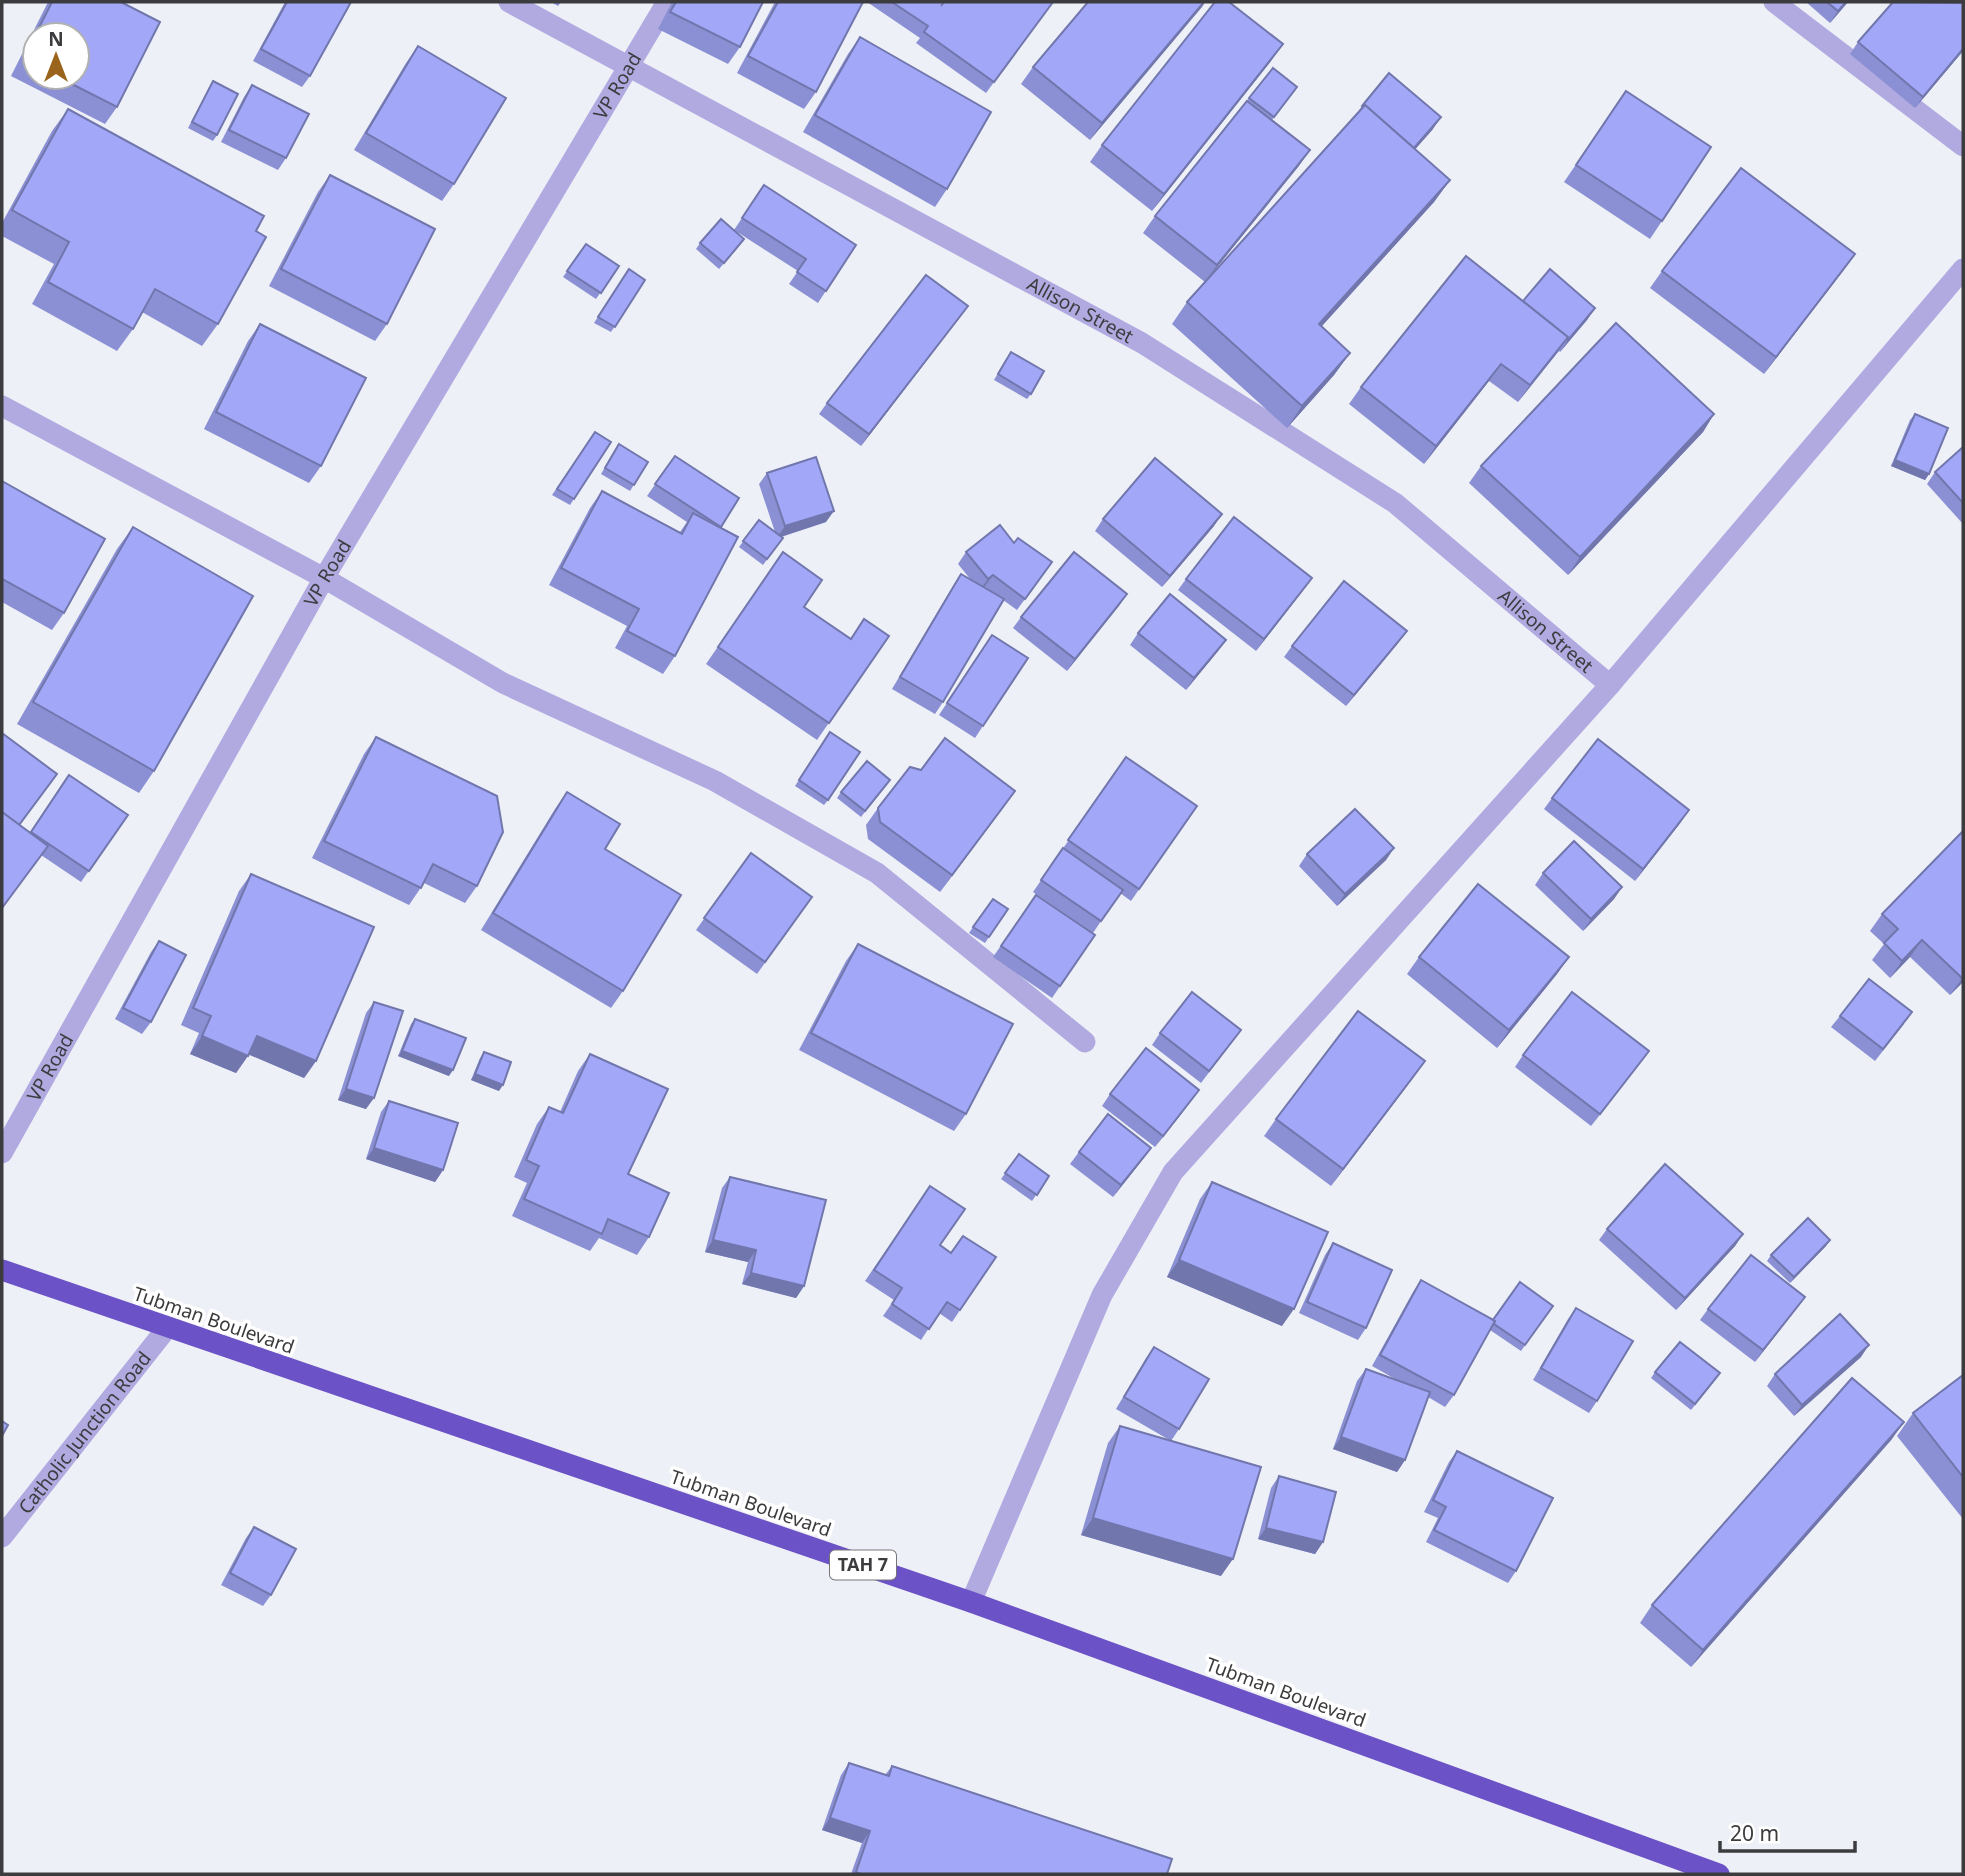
<svg xmlns="http://www.w3.org/2000/svg" width="1965" height="1876" viewBox="0 0 1965 1876" font-family="'Noto Sans',sans-serif">
<style>
.lines{fill:none;stroke-linecap:round;stroke-linejoin:round}
.minor{stroke:#b0aae1;stroke-width:21}
.highway{stroke:#6b52c6;stroke-width:21}
.wall{fill:#8b90d4;fill-rule:evenodd}
.shaded-wall{fill:#7176ad}
.building{fill:#a2a8f7;stroke:#7176ad;stroke-width:2}
.labels{text-anchor:middle;stroke-width:7;stroke-linejoin:round;paint-order:stroke}
.shield{fill:#fff;stroke:#767679;stroke-width:2}
.shield-label{font-size:18px;font-weight:bold;fill:#3c3c3f}
.street-label{font-size:19px;fill:#3c3c3f;stroke:#fff}
</style>
<rect width="100%" height="100%" fill="#eef0f7"/>
<g class="lines">
<g class="minor">
<path id="s1" d="M509,2L1142,343L1395,503L1610,685"/>
<path d="M1774,2L1963,146"/>
<path d="M2,406L324,578L503,683L715,781L877,873L1085,1042"/>
<path id="s2" d="M2,1153L324,578L667,2"/>
<path id="s3" d="M2,1537L167,1328"/>
<path d="M971,1602L1102,1295L1173,1172L1610,685L1963,269"/>
</g>
<path class="highway" d="M2,1270L971,1602L1719,1874"/>
</g>
<g class="wall">
<path d="M48,2H121L117,107L105,124L11,76ZM35,35L77,77H35Z"/>
<path d="M285,2H351L310,76L302,87L253,61Z"/>
<path d="M551,2H561L558,6Z"/>
<path d="M672,2H763L740,47L728,64L658,29Z"/>
<path d="M775,2H863L816,92L804,109L737,73Z"/>
<path d="M867,2H1053L986,93L916,43L920,38Z"/>
<path d="M1088,2H1205L1090,140L1021,84L1033,67Z"/>
<path d="M1806,2H1848L1830,23Z"/>
<path d="M1963,3V51L1915,108L1850,54L1858,42Z"/>
<path d="M860,37L947,189L935,207L803,132L848,54Z"/>
<path d="M418,46L454,184L442,201L354,150L406,63Z"/>
<path d="M1271,61L1152,211L1090,162L1102,145Z"/>
<path d="M1273,68L1293,93L1272,120L1310,150L1298,167L1205,282L1143,233L1155,216Z"/>
<path d="M213,81L217,135L213,141L188,128Z"/>
<path d="M252,85L286,158L278,170L221,142L244,97Z"/>
<path d="M1626,91L1662,221L1650,239L1564,182Z"/>
<path d="M1362,106L1433,129L1415,149L1450,180L1434,202L1321,327L1350,353L1334,375L1287,428L1172,324L1187,302L1354,118Z"/>
<path d="M68,109L256,231L218,324L202,346L142,312L133,329L117,351L32,304L54,264L2,236V223L52,131Z"/>
<path d="M330,175L387,324L375,341L269,286L318,192Z"/>
<path d="M764,185L856,245L818,303L789,284L798,271L734,230Z"/>
<path d="M700,243L740,245L719,269L696,249Z"/>
<path d="M586,244L619,266L596,299L563,277Z"/>
<path d="M1855,254L1764,374L1650,288L1662,271Z"/>
<path d="M629,269L645,280L611,332L594,323Z"/>
<path d="M1523,301L1595,308L1587,320L1560,352L1559,351L1518,402L1489,381L1424,464L1349,404L1361,387Z"/>
<path d="M959,318L861,446L819,414L827,403Z"/>
<path d="M260,324L321,466L309,483L204,429L248,341Z"/>
<path d="M1007,358L1031,394L1027,399L994,380Z"/>
<path d="M1714,414L1703,432L1568,575L1469,483L1481,466Z"/>
<path d="M1915,414L1929,474L1925,480L1891,466L1910,420Z"/>
<path d="M595,432L611,442L570,505L552,495Z"/>
<path d="M619,444L648,462L630,491L601,474Z"/>
<path d="M1963,447V524L1927,484L1935,472Z"/>
<path d="M675,456L739,498L720,528L675,656L663,674L615,648L627,626L549,585L590,508L602,491L680,532L687,522L647,496Z"/>
<path d="M767,473L826,522L781,537L783,538L763,565L739,547L759,520L775,532L759,484Z"/>
<path d="M2,481L64,613L52,630L2,602Z"/>
<path d="M1103,519L1214,526L1162,587L1095,531Z"/>
<path d="M133,527L154,771L139,793L17,724L117,549Z"/>
<path d="M1014,543L1052,562L1017,610L1003,600L943,702L935,714L892,689L953,586L961,574L971,580L958,564L966,552Z"/>
<path d="M783,552L804,607L850,639L889,636L817,740L706,664Z"/>
<path d="M1186,579L1304,589L1256,651L1178,590Z"/>
<path d="M1127,594L1067,671L1013,628L1021,617Z"/>
<path d="M1138,633L1226,640L1218,651L1186,690L1130,645Z"/>
<path d="M992,635L1028,658L975,738L939,715Z"/>
<path d="M1398,643L1346,706L1284,657L1292,646Z"/>
<path d="M830,732L828,800L824,805L795,786Z"/>
<path d="M376,737L477,886L465,903L424,883L409,905L312,858L364,754Z"/>
<path d="M1126,757L1197,806L1131,901L1120,893L1093,933L1033,892Z"/>
<path d="M69,775L128,815L81,882L41,855L2,909L19,825L30,833Z"/>
<path d="M890,780L861,817L837,798L841,792Z"/>
<path d="M1015,791L940,892L868,839L866,825L878,808Z"/>
<path d="M567,792L605,849L623,991L611,1008L481,930L555,809Z"/>
<path d="M1552,798L1681,822L1635,881L1544,809Z"/>
<path d="M1963,831V982L1950,995L1910,957L1890,978L1872,960L1884,944L1870,931L1882,914Z"/>
<path d="M1394,848L1386,860L1337,906L1299,866L1307,854Z"/>
<path d="M751,853L812,897L757,974L696,930Z"/>
<path d="M1543,873L1622,887L1614,899L1583,931L1535,885Z"/>
<path d="M251,874L316,1061L304,1078L249,1054L236,1073L190,1054L199,1033L181,1025L239,891Z"/>
<path d="M1036,895L1095,935L1052,998L993,957Z"/>
<path d="M993,899L1008,909L985,943L969,933Z"/>
<path d="M159,941L151,1022L142,1034L115,1019L151,952Z"/>
<path d="M858,944L966,1114L954,1131L799,1050L846,961Z"/>
<path d="M1419,957H1569L1557,974L1497,1048L1407,974Z"/>
<path d="M374,1002L366,1109L338,1100L366,1013Z"/>
<path d="M1840,1016L1904,1024L1875,1061L1831,1027Z"/>
<path d="M415,1019L449,1076L398,1056L411,1024Z"/>
<path d="M1241,1030L1201,1083L1152,1045L1160,1033Z"/>
<path d="M1649,1051L1591,1126L1515,1067L1523,1055Z"/>
<path d="M484,1052L499,1091L471,1080L480,1058Z"/>
<path d="M590,1054L649,1237L637,1255L599,1238L590,1251L512,1216L527,1183L514,1177L537,1124L549,1107L560,1112L578,1071Z"/>
<path d="M1413,1078L1331,1186L1264,1136L1276,1119Z"/>
<path d="M1110,1094L1191,1101L1155,1147L1102,1106Z"/>
<path d="M389,1101L443,1170L435,1182L366,1159L381,1112Z"/>
<path d="M1079,1152L1143,1159L1113,1197L1070,1164Z"/>
<path d="M1019,1154L1049,1176L1032,1201L1001,1179Z"/>
<path d="M730,1177L804,1286L796,1298L742,1284L748,1262L705,1252L722,1188Z"/>
<path d="M1212,1182L1282,1326L1167,1277L1200,1199Z"/>
<path d="M930,1186L940,1245L951,1253L996,1257L952,1322L939,1313L921,1340L883,1316L894,1300L865,1281Z"/>
<path d="M1607,1229L1743,1234L1735,1246L1676,1310L1599,1240Z"/>
<path d="M1333,1243L1366,1328L1358,1340L1299,1313L1325,1255Z"/>
<path d="M1826,1246L1790,1283L1767,1261L1771,1255Z"/>
<path d="M1421,1280L1493,1320L1553,1306L1521,1351L1490,1330L1454,1395L1445,1407L1428,1397L1405,1460L1397,1472L1333,1449L1357,1381L1366,1369L1397,1380L1372,1366L1413,1292Z"/>
<path d="M1805,1297L1755,1362L1700,1320L1708,1309Z"/>
<path d="M1576,1308L1597,1401L1589,1413L1533,1380L1568,1319Z"/>
<path d="M1154,1347L1179,1429L1171,1441L1116,1409L1146,1358Z"/>
<path d="M1861,1357L1794,1416L1767,1386L1775,1374Z"/>
<path d="M1655,1372L1716,1379L1691,1410L1651,1378Z"/>
<path d="M1963,1375V1519L1897,1436L1913,1413Z"/>
<path d="M1120,1426L1221,1576L1081,1535L1108,1443Z"/>
<path d="M1892,1439L1691,1667L1640,1623L1652,1605Z"/>
<path d="M1457,1451L1516,1571L1508,1583L1426,1542L1438,1518L1424,1512L1449,1462Z"/>
<path d="M1279,1476L1323,1542L1315,1554L1258,1539L1271,1488Z"/>
<path d="M254,1527L271,1595L263,1606L221,1585L246,1538Z"/>
<path d="M849,1763L885,1775L892,1766L1167,1874H851L862,1843L822,1830L841,1775Z"/>
</g>
<g class="shaded-wall">
<path d="M1204,2H1205L1202,7L1090,140L1102,123Z"/>
<path d="M1846,2H1848L1830,23L1838,11Z"/>
<path d="M1283,44L1271,61L1152,211L1164,194Z"/>
<path d="M1963,49V51L1915,108L1923,97Z"/>
<path d="M1441,117L1433,129L1405,161L1413,149Z"/>
<path d="M1310,150L1298,167L1205,282L1217,265Z"/>
<path d="M1450,180L1434,202L1303,347L1319,324Z"/>
<path d="M1855,254L1843,271L1764,374L1776,357Z"/>
<path d="M968,306L959,318L861,446L869,434Z"/>
<path d="M1595,308L1587,320L1560,352L1568,340Z"/>
<path d="M1568,337L1556,354L1518,402L1530,385Z"/>
<path d="M1350,353L1334,375L1287,428L1302,406Z"/>
<path d="M1501,364L1489,381L1424,464L1436,446Z"/>
<path d="M1714,414L1703,432L1568,575L1580,557Z"/>
<path d="M1895,460L1929,474L1925,480L1891,466Z"/>
<path d="M834,511L826,522L777,538L785,526Z"/>
<path d="M1222,514L1214,526L1162,587L1170,576Z"/>
<path d="M993,575L985,586L980,590L988,579Z"/>
<path d="M1312,578L1304,589L1256,651L1264,639Z"/>
<path d="M1127,594L1119,606L1067,671L1075,659Z"/>
<path d="M1407,631L1398,643L1346,706L1354,695Z"/>
<path d="M1226,640L1218,651L1186,690L1194,678Z"/>
<path d="M1015,791L1003,808L940,892L952,875Z"/>
<path d="M1689,810L1681,822L1635,881L1643,869Z"/>
<path d="M1394,848L1386,860L1337,906L1345,894Z"/>
<path d="M1622,887L1614,899L1583,931L1591,919Z"/>
<path d="M1922,940L1910,957L1890,978L1902,961Z"/>
<path d="M1569,957L1557,974L1497,1048L1509,1030Z"/>
<path d="M1963,977V982L1950,995Z"/>
<path d="M202,1036L248,1056L236,1073L190,1054Z"/>
<path d="M257,1036L316,1061L304,1078L245,1053Z"/>
<path d="M402,1051L453,1070L449,1076L398,1056Z"/>
<path d="M1649,1051L1641,1062L1591,1126L1600,1114Z"/>
<path d="M1425,1061L1413,1078L1331,1186L1343,1169Z"/>
<path d="M475,1074L503,1085L499,1091L471,1080Z"/>
<path d="M346,1089L374,1098L366,1109L338,1100Z"/>
<path d="M1199,1090L1191,1101L1155,1147L1163,1136Z"/>
<path d="M374,1148L443,1170L435,1182L366,1159Z"/>
<path d="M1151,1148L1143,1159L1113,1197L1121,1185Z"/>
<path d="M1743,1234L1735,1246L1676,1310L1685,1298Z"/>
<path d="M713,1240L756,1250L748,1262L705,1252Z"/>
<path d="M1830,1240L1826,1246L1790,1283L1794,1277Z"/>
<path d="M1179,1260L1294,1309L1282,1326L1167,1277Z"/>
<path d="M751,1273L804,1286L796,1298L742,1284Z"/>
<path d="M1805,1297L1797,1308L1755,1362L1763,1350Z"/>
<path d="M1869,1345L1861,1357L1794,1416L1802,1405Z"/>
<path d="M1904,1422L1892,1439L1691,1667L1703,1650Z"/>
<path d="M1341,1437L1405,1460L1397,1472L1333,1449Z"/>
<path d="M1093,1518L1233,1559L1221,1576L1081,1535Z"/>
<path d="M1266,1528L1323,1542L1315,1554L1258,1539Z"/>
<path d="M830,1818L870,1831L862,1843L822,1830Z"/>
</g>
<g class="building">
<path d="M52,2H121L160,22L117,107L58,77H77V35H35V65L23,59Z"/>
<path d="M287,2H351L310,76L261,49Z"/>
<path d="M676,2H763L740,47L670,12Z"/>
<path d="M778,2H863L816,92L748,56Z"/>
<path d="M892,2H944L941,6L944,2H1053L994,82L924,32L928,26Z"/>
<path d="M1088,2H1204L1102,123L1033,67Z"/>
<path d="M1215,2H1229L1283,44L1164,194L1102,145Z"/>
<path d="M1827,2H1846L1838,11Z"/>
<path d="M1893,2L1963,3V49L1923,97L1858,42Z"/>
<path d="M860,37L991,112L947,189L815,115Z"/>
<path d="M418,46L506,98L454,184L366,133Z"/>
<path d="M1273,68L1297,87L1274,117L1249,98Z"/>
<path d="M1389,73L1441,117L1414,148L1365,105L1364,107L1362,106Z"/>
<path d="M213,81L238,94L217,135L192,122Z"/>
<path d="M252,85L309,114L286,158L229,130Z"/>
<path d="M1626,91L1711,147L1662,221L1576,165Z"/>
<path d="M1247,101L1310,150L1217,265L1155,216Z"/>
<path d="M1365,105L1450,180L1319,324L1350,353L1302,406L1187,302Z"/>
<path d="M68,109L264,216L256,231L266,237L218,324L155,289L133,329L48,282L69,242L12,210Z"/>
<path d="M1741,168L1855,254L1776,357L1662,271Z"/>
<path d="M330,175L435,229L387,324L281,269Z"/>
<path d="M764,185L856,245L826,291L797,272L806,259L742,218Z"/>
<path d="M721,219L744,239L724,263L700,243Z"/>
<path d="M586,244L619,266L601,293L567,271Z"/>
<path d="M1466,256L1568,337L1530,385L1501,364L1436,446L1361,387Z"/>
<path d="M629,269L645,280L615,327L598,317Z"/>
<path d="M1550,269L1595,308L1568,340L1567,339L1568,337L1523,301Z"/>
<path d="M926,275L968,306L869,434L827,403Z"/>
<path d="M1616,323L1714,414L1580,557L1481,466Z"/>
<path d="M260,324L366,378L321,466L216,412Z"/>
<path d="M1011,352L1044,371L1031,394L998,374Z"/>
<path d="M1915,414L1948,428L1929,474L1895,460Z"/>
<path d="M595,432L611,442L574,499L557,489Z"/>
<path d="M619,444L648,462L634,485L605,468Z"/>
<path d="M1963,447V503L1935,472Z"/>
<path d="M675,456L739,498L721,527L655,484Z"/>
<path d="M816,457L834,511L785,526L767,473Z"/>
<path d="M1155,458L1222,514L1170,576L1103,519Z"/>
<path d="M2,481L105,539L64,613L2,579Z"/>
<path d="M602,491L682,534L693,513L738,537L675,656L627,631L639,609L561,568Z"/>
<path d="M1234,517L1312,578L1264,639L1186,579Z"/>
<path d="M759,520L783,538L767,559L743,541Z"/>
<path d="M1000,525L1014,543L1018,538L1052,562L1025,599L993,575L988,579L966,552Z"/>
<path d="M133,527L253,596L154,771L33,702Z"/>
<path d="M783,552L822,580L804,607L851,639L864,619L889,636L829,723L718,647Z"/>
<path d="M1074,552L1127,594L1075,659L1021,617Z"/>
<path d="M961,574L1004,599L943,702L900,677Z"/>
<path d="M1344,581L1407,631L1354,695L1292,646Z"/>
<path d="M1170,594L1226,640L1194,678L1138,633Z"/>
<path d="M992,635L1028,658L983,726L947,703Z"/>
<path d="M830,732L860,752L828,800L799,780Z"/>
<path d="M2,733L57,774L19,825L2,812Z"/>
<path d="M376,737L497,796L503,832L477,886L433,864L421,888L324,841Z"/>
<path d="M945,738L1015,791L952,875L880,822L878,808L910,767L921,770Z"/>
<path d="M1598,739L1689,810L1643,869L1552,798Z"/>
<path d="M1126,757L1197,806L1139,889L1068,840Z"/>
<path d="M867,761L890,780L865,811L841,792Z"/>
<path d="M69,775L128,815L89,871L31,832Z"/>
<path d="M567,792L620,824L605,849L681,895L623,991L493,913Z"/>
<path d="M1355,809L1394,848L1345,894L1307,854Z"/>
<path d="M2,812L48,846L2,908Z"/>
<path d="M1963,831V977L1962,978L1922,940L1902,961L1884,943L1898,929L1882,914Z"/>
<path d="M1574,841L1622,887L1591,919L1543,873Z"/>
<path d="M1063,848L1123,890L1101,921L1041,880Z"/>
<path d="M751,853L812,897L765,962L704,918Z"/>
<path d="M251,874L374,927L316,1061L257,1036L248,1056L202,1036L211,1016L193,1008Z"/>
<path d="M1478,884L1569,957L1509,1030L1419,957Z"/>
<path d="M1036,895L1095,935L1060,986L1001,946Z"/>
<path d="M993,899L1008,909L989,937L973,927Z"/>
<path d="M159,941L186,955L151,1022L123,1008Z"/>
<path d="M858,944L1013,1024L966,1114L811,1033Z"/>
<path d="M1869,979L1912,1012L1883,1049L1840,1016Z"/>
<path d="M1192,992L1241,1030L1209,1071L1160,1033Z"/>
<path d="M1572,992L1649,1051L1600,1114L1523,1055Z"/>
<path d="M374,1002L403,1011L374,1098L346,1089Z"/>
<path d="M1358,1011L1425,1061L1343,1169L1276,1119Z"/>
<path d="M415,1019L466,1038L453,1070L402,1051Z"/>
<path d="M1146,1048L1199,1090L1163,1136L1110,1094Z"/>
<path d="M484,1052L511,1062L503,1085L475,1074Z"/>
<path d="M590,1054L668,1089L628,1174L669,1193L649,1237L608,1219L602,1234L524,1199L539,1166L526,1160L549,1107L563,1113Z"/>
<path d="M389,1101L458,1123L443,1170L374,1148Z"/>
<path d="M1108,1114L1151,1148L1121,1185L1079,1152Z"/>
<path d="M1019,1154L1049,1176L1037,1195L1005,1173Z"/>
<path d="M1665,1164L1743,1234L1685,1298L1607,1229Z"/>
<path d="M730,1177L826,1200L804,1286L751,1273L756,1250L713,1240Z"/>
<path d="M1212,1182L1328,1232L1294,1309L1179,1260Z"/>
<path d="M930,1186L965,1209L940,1245L951,1253L963,1236L996,1257L960,1310L947,1302L929,1329L892,1304L902,1288L874,1270Z"/>
<path d="M1808,1218L1830,1240L1794,1277L1771,1255Z"/>
<path d="M1333,1243L1392,1270L1366,1328L1307,1302Z"/>
<path d="M1751,1255L1805,1297L1763,1350L1708,1309Z"/>
<path d="M1421,1280L1495,1321L1454,1395L1380,1355Z"/>
<path d="M1520,1282L1553,1306L1525,1345L1494,1324L1495,1321L1493,1320Z"/>
<path d="M1576,1308L1633,1341L1597,1401L1541,1368Z"/>
<path d="M1840,1314L1869,1345L1802,1405L1775,1374Z"/>
<path d="M1680,1342L1720,1373L1695,1404L1655,1372Z"/>
<path d="M1154,1347L1209,1379L1179,1429L1124,1397Z"/>
<path d="M1366,1369L1430,1392L1405,1460L1341,1437Z"/>
<path d="M1963,1375V1477L1913,1413Z"/>
<path d="M1852,1378L1904,1422L1703,1650L1652,1605Z"/>
<path d="M2,1421L8,1425L2,1436Z"/>
<path d="M1120,1426L1261,1467L1233,1559L1093,1518Z"/>
<path d="M1457,1451L1553,1498L1516,1571L1434,1530L1446,1507L1433,1500Z"/>
<path d="M1279,1476L1336,1492L1323,1542L1266,1528Z"/>
<path d="M254,1527L296,1549L271,1595L230,1573Z"/>
<path d="M849,1763L889,1776L892,1766L1172,1859L1167,1874H861L856,1872L870,1831L830,1818Z"/>
</g>
<g class="labels">
<rect class="shield" x="830" y="1550.5" width="66" height="29" rx="5"/>
<g class="shield-label">
<text x="863" y="1571">TAH 7</text>
</g>
<g class="street-label">
<text dy="7" stroke="none"><textPath href="#s2" startOffset="1232">VP Road</textPath></text>
<text dy="7" stroke="none"><textPath href="#s1" startOffset="649">Allison Street</textPath></text>
<text dy="7" stroke="none"><textPath href="#s2" startOffset="665">VP Road</textPath></text>
<text dy="7" stroke="none"><textPath href="#s1" startOffset="1216">Allison Street</textPath></text>
<text dy="7" stroke="none"><textPath href="#s2" startOffset="98">VP Road</textPath></text>
<text transform="translate(214 1320) rotate(19)" y="7">Tubman Boulevard</text>
<text dy="7" stroke="none"><textPath href="#s3" startOffset="133">Catholic Junction Road</textPath></text>
<text transform="translate(751 1503) rotate(19)" y="7">Tubman Boulevard</text>
<text transform="translate(1286 1692) rotate(20)" y="7">Tubman Boulevard</text>
</g>
</g>
<rect width="1965" height="1876" fill="none" stroke="#3c3c3f" stroke-width="7"/>
<g transform="translate(56 56)"><circle r="33" fill="#ffffff" stroke="#b1b1b2" stroke-width="2"/>
<path d="M0-5L12 26L0 18L-12 26Z" fill="#9a641c"/>
<text y="-10" font-size="19" font-weight="bold" text-anchor="middle" fill="#3c3c3f">N</text>
</g>
<path d="M1720 1841v10h135v-10" fill="none" stroke="#3c3c3f" stroke-width="3.5"/>
<text x="1730" y="1841" font-size="21" fill="#3c3c3f" stroke="#ffffff" stroke-width="5" paint-order="stroke">20 m</text>
</svg>
